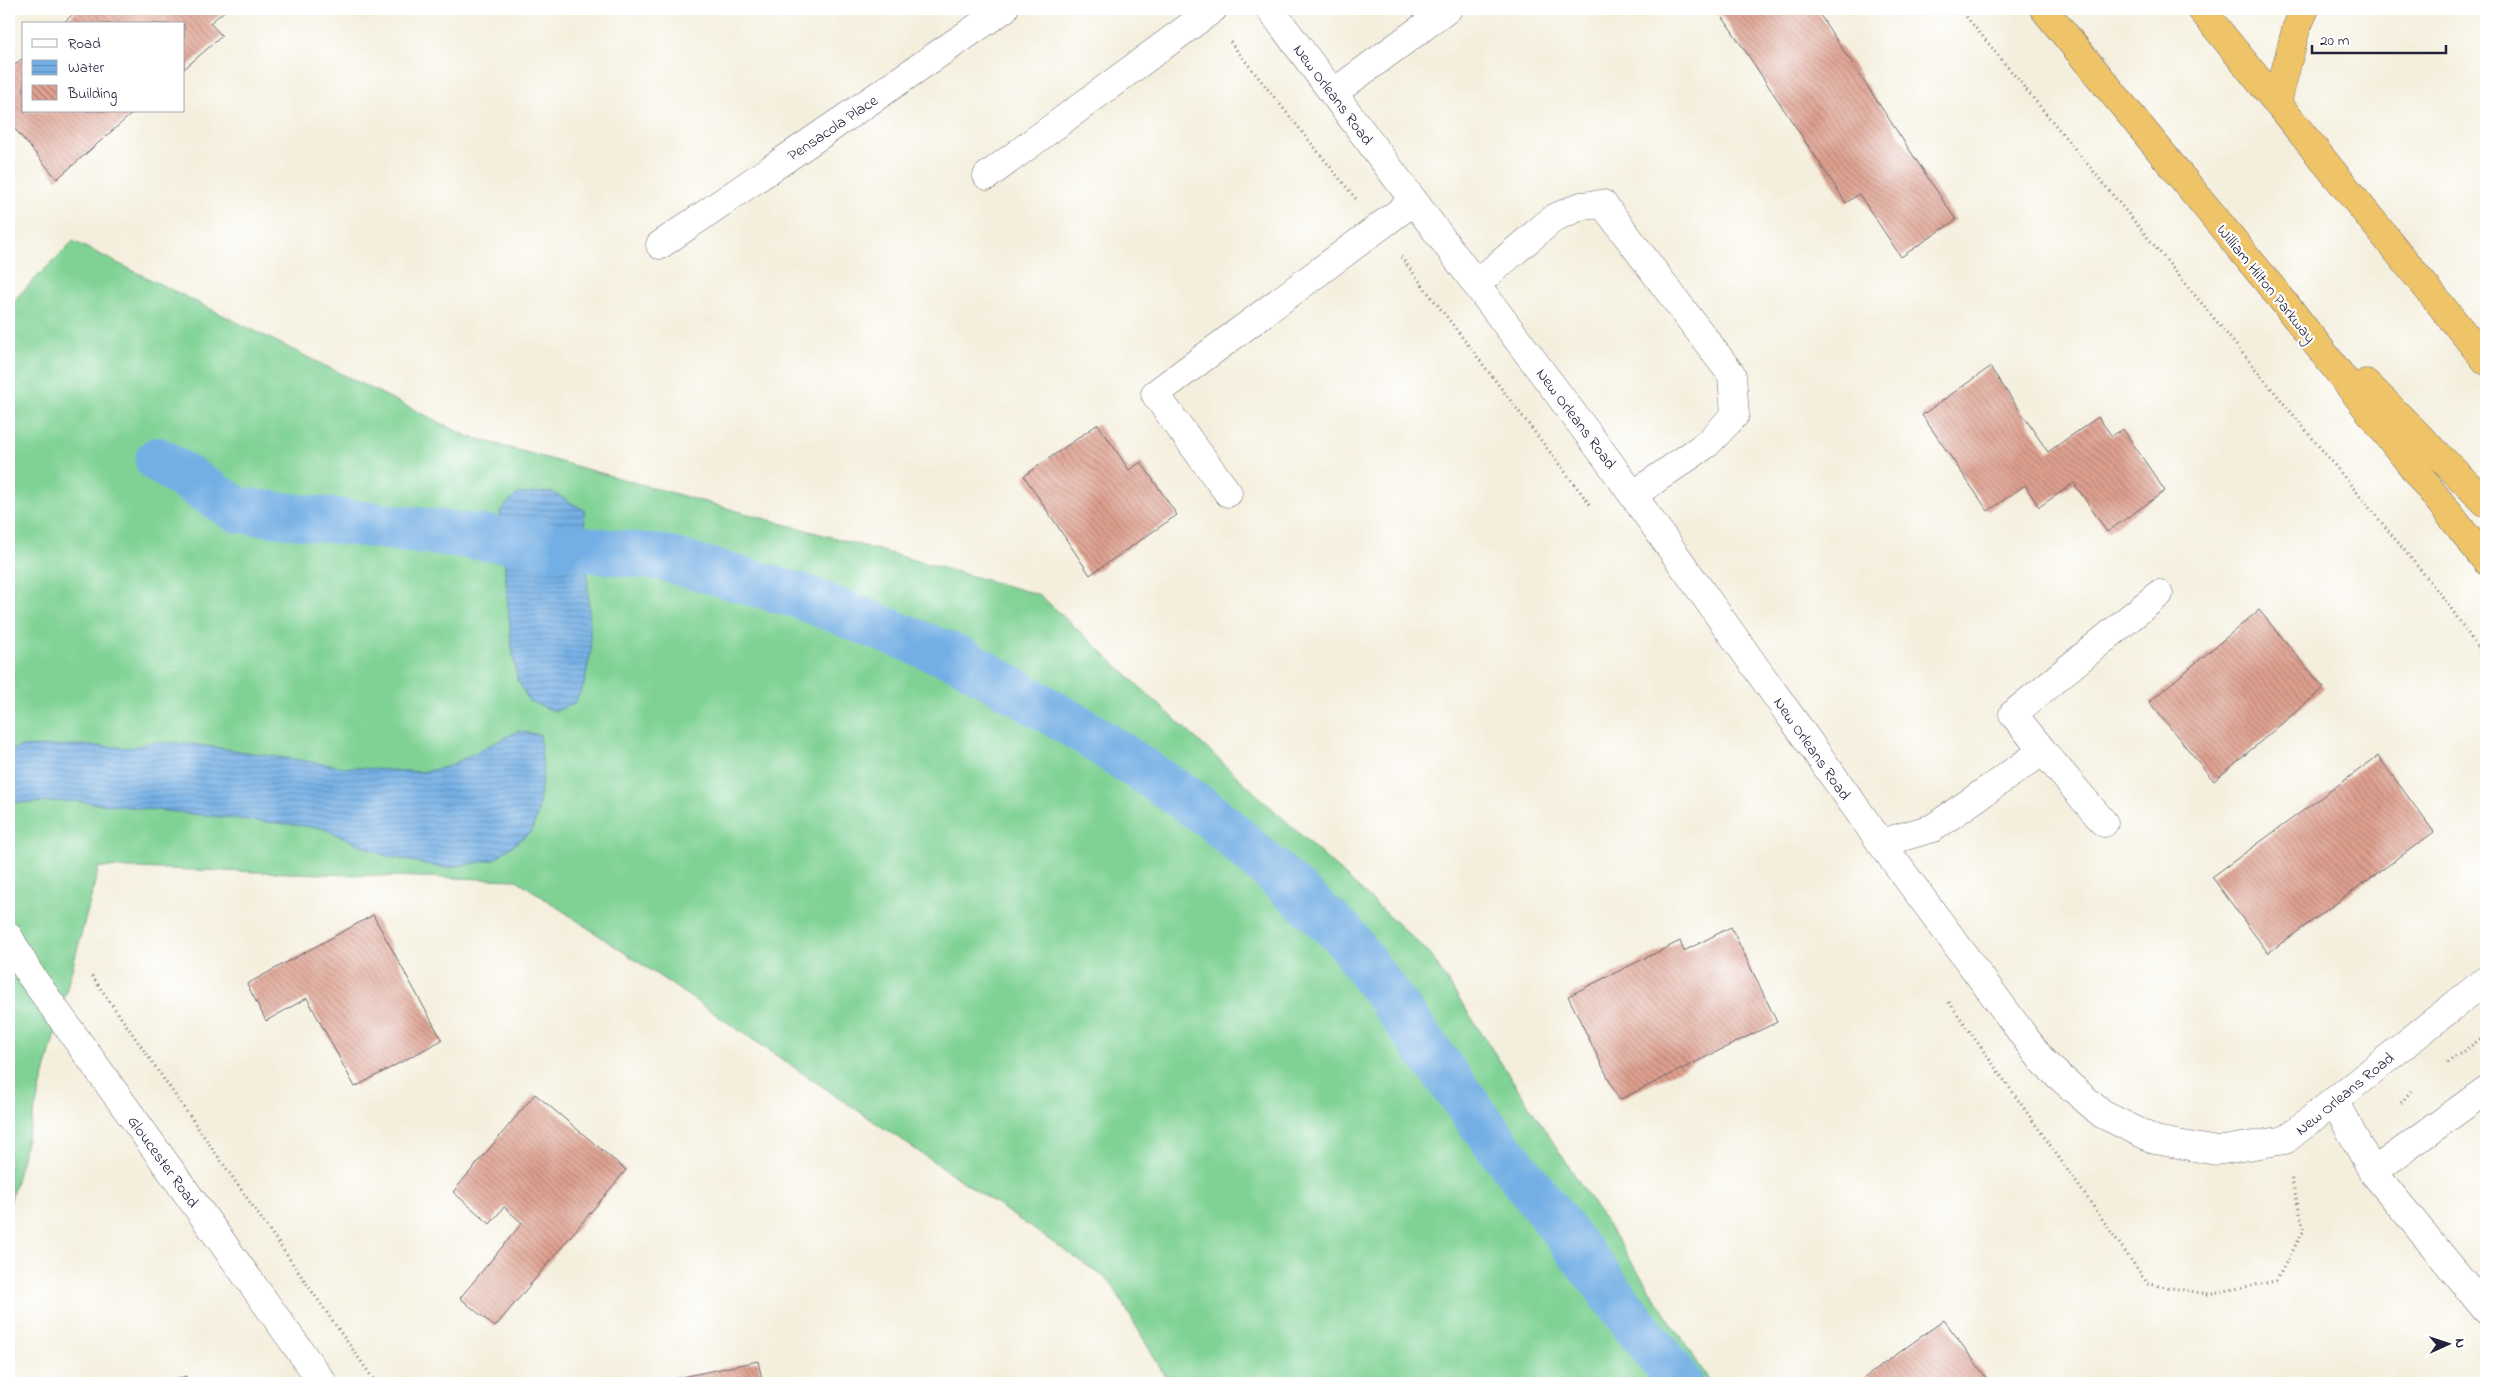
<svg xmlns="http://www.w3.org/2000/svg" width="2495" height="1392" viewBox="0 0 2495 1392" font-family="'Indie Flower',sans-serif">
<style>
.grass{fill:#7fd294;stroke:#507a68}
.water{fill:url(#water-rules);stroke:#4a6890}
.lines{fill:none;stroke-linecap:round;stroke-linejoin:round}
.canal{stroke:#73afe4;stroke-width:46}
.building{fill:url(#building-back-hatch)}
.minor-casing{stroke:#6c6a74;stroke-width:29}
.highway-casing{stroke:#6c6a74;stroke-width:29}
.path{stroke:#6c6a74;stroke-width:3;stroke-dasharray:1 4;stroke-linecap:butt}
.minor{stroke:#fff;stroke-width:28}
.highway{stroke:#efc469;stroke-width:28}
.labels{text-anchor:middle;stroke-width:4.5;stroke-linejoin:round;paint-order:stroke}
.street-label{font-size:16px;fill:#22223b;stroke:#fff}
</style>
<defs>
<pattern id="water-rules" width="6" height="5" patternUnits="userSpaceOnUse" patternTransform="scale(1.25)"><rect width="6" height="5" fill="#73afe4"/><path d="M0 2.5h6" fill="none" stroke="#5e8eba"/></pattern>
<pattern id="building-back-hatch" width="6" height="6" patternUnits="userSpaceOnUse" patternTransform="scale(1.25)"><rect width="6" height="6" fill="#dea08f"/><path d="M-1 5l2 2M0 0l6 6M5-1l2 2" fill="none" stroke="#b48276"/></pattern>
</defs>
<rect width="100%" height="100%" fill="#fff"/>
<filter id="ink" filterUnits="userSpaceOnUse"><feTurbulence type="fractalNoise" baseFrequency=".02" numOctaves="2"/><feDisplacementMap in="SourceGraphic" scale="10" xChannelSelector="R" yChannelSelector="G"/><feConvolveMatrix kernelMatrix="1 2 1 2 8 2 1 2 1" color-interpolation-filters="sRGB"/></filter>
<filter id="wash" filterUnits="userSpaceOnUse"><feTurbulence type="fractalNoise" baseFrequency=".0096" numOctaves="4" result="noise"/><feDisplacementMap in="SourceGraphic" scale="20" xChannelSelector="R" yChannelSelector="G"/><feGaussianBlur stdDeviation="1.12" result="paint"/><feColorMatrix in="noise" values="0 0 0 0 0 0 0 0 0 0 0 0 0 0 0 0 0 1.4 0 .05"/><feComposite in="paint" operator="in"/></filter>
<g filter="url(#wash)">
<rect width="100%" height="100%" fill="#f4efdd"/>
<path class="grass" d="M73,241L467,436L1040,595L1429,953L1711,1383H1169L1110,1281L517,880L99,867L9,1207V305Z"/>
<g class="water">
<path d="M552,492L584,510L591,651L584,685L574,704L555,711L529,701L517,678L511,640L500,511L517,494Z"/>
<path d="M518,731L540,735L543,770L538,811L532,831L493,860L445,868L386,856L322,828L74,801L9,803V751L20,747L83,745L131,748L151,742L193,744L344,767L422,772L447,767Z"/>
</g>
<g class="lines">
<path class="canal" d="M158,460L238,510L664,558L800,596L962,660L1084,731L1210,815L1343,934L1475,1115L1680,1383"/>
</g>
<g id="blocks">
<g class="building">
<path d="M79,9H227L210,23L222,36L184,69V24H62Z"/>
<path d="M1721,9H1816L1956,220L1901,257L1859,194L1846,203L1718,10Z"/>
<path d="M24,57V111H135L57,179L9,122V70Z"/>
<path d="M1990,367L2048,452L2098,417L2112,436L2123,429L2165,491L2107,532L2074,483L2039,507L2025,485L1988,511L1922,415Z"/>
<path d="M1098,424L1129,470L1141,462L1177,515L1090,575L1024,476Z"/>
<path d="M2259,610L2324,688L2214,781L2149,702Z"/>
<path d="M2378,756L2434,832L2268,953L2212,877Z"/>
<path d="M373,915L442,1040L355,1087L307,998L266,1021L247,984Z"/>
<path d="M1731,927L1777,1022L1619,1100L1568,996L1680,941L1684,951Z"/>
<path d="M535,1094L626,1170L495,1327L460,1298L522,1223L504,1207L490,1224L453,1192Z"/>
<path d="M1944,1320L1990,1383H1861L1860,1381Z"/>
<path d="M758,1361L763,1383H659V1382Z"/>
<path d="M186,1376L188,1383H163Z"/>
</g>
</g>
</g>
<g filter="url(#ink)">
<use href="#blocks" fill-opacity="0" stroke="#6c6a74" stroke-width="1"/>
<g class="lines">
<defs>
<g id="minor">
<path d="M1270,9L1607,459L1881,843L2044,1063L2102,1114L2155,1140L2217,1151L2285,1140L2486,980"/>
<path d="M1333,93L1448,9"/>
<path d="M987,176L1213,9"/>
<path d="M660,245L1004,9"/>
<path d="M1476,284L1554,218L1581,206L1603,204L1732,375L1735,415L1707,444L1633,495"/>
<path d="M1228,493L1155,394L1414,201"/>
<path d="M2043,751L2104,823"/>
<path d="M1881,843L1933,828L2043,751L2013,714L2159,594"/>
<path d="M9,937L29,973L323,1383"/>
<path d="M2334,1101L2373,1172L2486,1310"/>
<path d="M2373,1172L2486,1090"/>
</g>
<g id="highway">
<path d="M2044,9L2283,301L2486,561"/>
<path d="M2201,9L2486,361"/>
<path d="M2277,103L2296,29L2305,9"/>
<path d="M2366,383L2486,503"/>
</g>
</defs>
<use href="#minor" class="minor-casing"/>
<use href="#highway" class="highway-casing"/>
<g class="path">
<path d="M1960,9L2446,601L2486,660"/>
<path d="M1230,42L1356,199"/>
<path d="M1401,257L1591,506"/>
<path d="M92,976L376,1383"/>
<path d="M1949,1002L2148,1284L2208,1294L2276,1281L2304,1230L2291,1176"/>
<path d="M2447,1063L2486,1035"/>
<path d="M2401,1103L2411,1091"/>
</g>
<use href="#minor" class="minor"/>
<use href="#highway" class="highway"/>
</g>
</g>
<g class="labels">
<g class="street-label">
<text transform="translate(1334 94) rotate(53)" y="6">New Orleans Road</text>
<text transform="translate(832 127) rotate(-34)" y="6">Pensacola Place</text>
<text transform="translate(2267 283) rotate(51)" y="6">William Hilton Parkway</text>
<text transform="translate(1577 418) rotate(53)" y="6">New Orleans Road</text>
<text transform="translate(1813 748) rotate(55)" y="6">New Orleans Road</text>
<text transform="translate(2344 1093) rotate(-39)" y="6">New Orleans Road</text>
<text transform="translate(164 1161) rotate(54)" y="6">Gloucester Road</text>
</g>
</g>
<rect width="2495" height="1392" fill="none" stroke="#fff" stroke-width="30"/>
<rect x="22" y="22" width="162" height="90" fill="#ffffff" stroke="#a7a7b1"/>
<rect x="32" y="39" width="25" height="8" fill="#ffffff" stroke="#a7a7b1"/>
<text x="68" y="48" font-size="15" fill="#22223b">Road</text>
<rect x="32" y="60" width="25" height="15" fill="url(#water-rules)" stroke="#a7a7b1"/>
<text x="68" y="72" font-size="15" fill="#22223b">Water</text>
<rect x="32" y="85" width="25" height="15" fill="url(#building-back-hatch)" stroke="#a7a7b1"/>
<text x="68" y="98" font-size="15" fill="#22223b">Building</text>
<g transform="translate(2448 1344) rotate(87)" stroke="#ffffff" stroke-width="4" paint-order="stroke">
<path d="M0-4L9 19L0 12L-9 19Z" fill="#22223b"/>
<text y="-8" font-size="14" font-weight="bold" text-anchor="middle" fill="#22223b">N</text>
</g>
<path d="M2312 45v8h134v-8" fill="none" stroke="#22223b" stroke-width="2.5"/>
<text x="2320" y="45" font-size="15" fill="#22223b" stroke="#ffffff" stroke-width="4" paint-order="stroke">20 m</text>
</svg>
